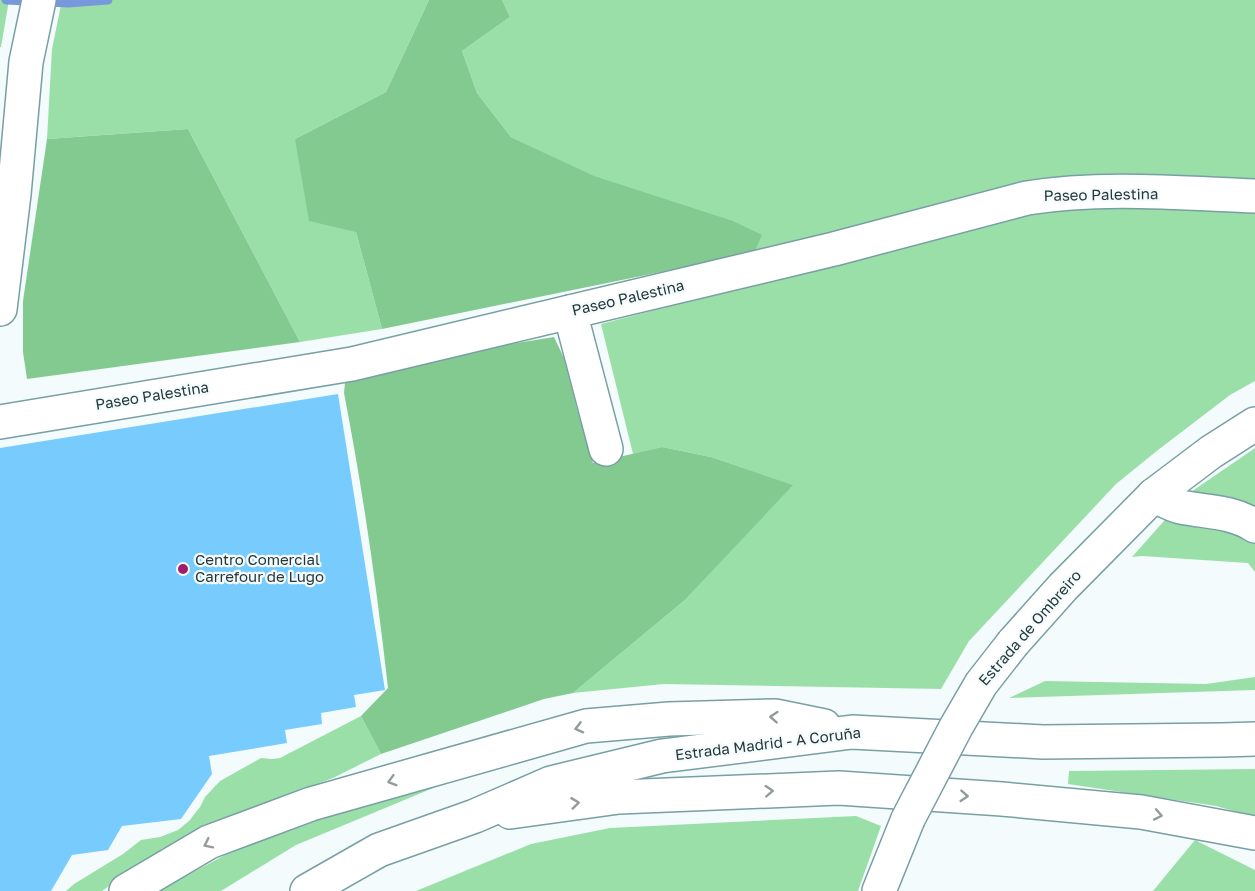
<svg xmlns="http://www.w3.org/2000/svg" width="1255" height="891" viewBox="0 0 1255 891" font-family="'Golos Text',sans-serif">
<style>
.green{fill:#9bdfa8}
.forest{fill:#83ca91}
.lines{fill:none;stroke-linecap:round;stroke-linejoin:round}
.stream{stroke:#7898dc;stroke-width:9}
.building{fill:#78ccfd}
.minor-casing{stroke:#789fa4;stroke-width:36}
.highway-casing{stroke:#789fa4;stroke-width:36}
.minor{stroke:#fff;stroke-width:33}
.highway{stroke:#fff;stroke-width:33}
.minor-bridge-casing{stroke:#789fa4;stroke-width:36;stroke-linecap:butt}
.minor-bridge{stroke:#fff;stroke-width:33}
.oneway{stroke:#939b9c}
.poi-dot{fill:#a21c69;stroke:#f3fbfc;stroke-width:2}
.labels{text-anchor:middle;stroke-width:4.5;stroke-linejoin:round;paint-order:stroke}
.street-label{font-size:15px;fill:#273739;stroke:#f3fbfc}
.poi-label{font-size:15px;fill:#273739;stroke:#f3fbfc;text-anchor:start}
</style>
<rect width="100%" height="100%" fill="#f3fbfc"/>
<g class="green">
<path d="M0,0H9L1,47H0Z"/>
<path d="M62,0H429L386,92L295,139L356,232L382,329L300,342L188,129L47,139L52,49Z"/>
<path d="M502,0H1255V180L1124,176L1055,178L754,253L511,137L477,93L462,51L510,17Z"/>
<path d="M1108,201L1255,206V381L1230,395L1158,450L1116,484L969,641L941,689L664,684L573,693L685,600L792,485L711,457L662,447L633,454L601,324L767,281L1029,212Z"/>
<path d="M1255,448V572L1248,563L1142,556L1132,557L1188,494Z"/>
<path d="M1255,677V690L1009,698L1045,681L1206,684Z"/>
<path d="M361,716L381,754L333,778L243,811L134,869L102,891H66L74,884L123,854L141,840L160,837L178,830L189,821L200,807L205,797L220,781L261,758L272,759L280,758Z"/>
<path d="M484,767L296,845L221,891H158L225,855L300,824Z"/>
<path d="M1255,769V817L1216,806L1068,784L1069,771Z"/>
<path d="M856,816L881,826L858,891H416L531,844L610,828Z"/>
<path d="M1195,840L1255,870V891H1153Z"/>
</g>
<g class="forest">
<path d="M429,0H502L510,17L462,51L477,93L511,137L594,176L733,221L762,235L754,253L382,329L356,232L309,221L295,139L386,92Z"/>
<path d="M188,129L300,342L27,379L23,352V301L47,139Z"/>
<path d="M554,337L564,358L577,409L593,463L662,447L711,457L793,485L685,600L573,693L544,699L381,754L361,716L388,688C377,589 363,491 344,393L345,383L450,354Z"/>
</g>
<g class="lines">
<path class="stream" d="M6,0L68,3L108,0"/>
</g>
<path class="building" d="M338,394L385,690L354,695L356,707L321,713L322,724L285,730L287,743L209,756L212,774L181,819L122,826L108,850L72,855L51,891H0V448Z"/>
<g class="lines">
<defs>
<g id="minor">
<path d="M0,309L14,194L26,62L39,0"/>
<path d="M570,312L606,449"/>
<path d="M0,422L352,364L834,249L1027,198C1102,186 1179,193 1255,196"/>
<path d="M1154,495C1162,499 1171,505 1181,507C1205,512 1233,511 1255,526"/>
<path d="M1013,643L1063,587L1154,495L1211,452L1255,424"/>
<path d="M879,891L908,819"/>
</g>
<g id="highway">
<path d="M510,812L619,797L839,788L1002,799L1141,812L1255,833"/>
<path d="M126,891L209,842L311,804L586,726L669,719L775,716L824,726"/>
<path d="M307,891L379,850L475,816L551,783L662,756L852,732L1043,742L1222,740L1255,739"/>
</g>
</defs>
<use href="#minor" class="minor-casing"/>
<use href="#highway" class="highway-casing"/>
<use href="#minor" class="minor"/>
<use href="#highway" class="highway"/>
<defs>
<path id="minor-bridge" d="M908,819L956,727L981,684L1013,643"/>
</defs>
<use href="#minor-bridge" class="minor-bridge-casing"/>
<use href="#minor-bridge" class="minor-bridge"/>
</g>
<defs><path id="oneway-chevron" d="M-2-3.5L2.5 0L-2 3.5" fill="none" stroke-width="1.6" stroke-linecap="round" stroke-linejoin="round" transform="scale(1.5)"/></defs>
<g class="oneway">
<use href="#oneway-chevron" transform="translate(774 717) rotate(-176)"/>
<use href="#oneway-chevron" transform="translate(579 728) rotate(166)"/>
<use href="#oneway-chevron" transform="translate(392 781) rotate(164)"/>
<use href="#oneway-chevron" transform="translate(769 791) rotate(-3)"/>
<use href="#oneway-chevron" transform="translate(964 796) rotate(4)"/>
<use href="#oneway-chevron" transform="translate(575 803) rotate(-7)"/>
<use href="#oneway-chevron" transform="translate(1158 815) rotate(11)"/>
<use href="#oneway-chevron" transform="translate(208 844) rotate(154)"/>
</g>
<circle class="poi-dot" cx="183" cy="569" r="6"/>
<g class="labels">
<g class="street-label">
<text transform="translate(1101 195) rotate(-1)" y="5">Paseo Palestina</text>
<text transform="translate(628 298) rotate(-13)" y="5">Paseo Palestina</text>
<text transform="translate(152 396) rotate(-9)" y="5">Paseo Palestina</text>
<text transform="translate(1030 628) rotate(-49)" y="5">Estrada de Ombreiro</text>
<text transform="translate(768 744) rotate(-7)" y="5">Estrada Madrid - A Coruña</text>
</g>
<g class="poi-label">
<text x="195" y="565">Centro Comercial<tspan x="195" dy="17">Carrefour de Lugo</tspan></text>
</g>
</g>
</svg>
